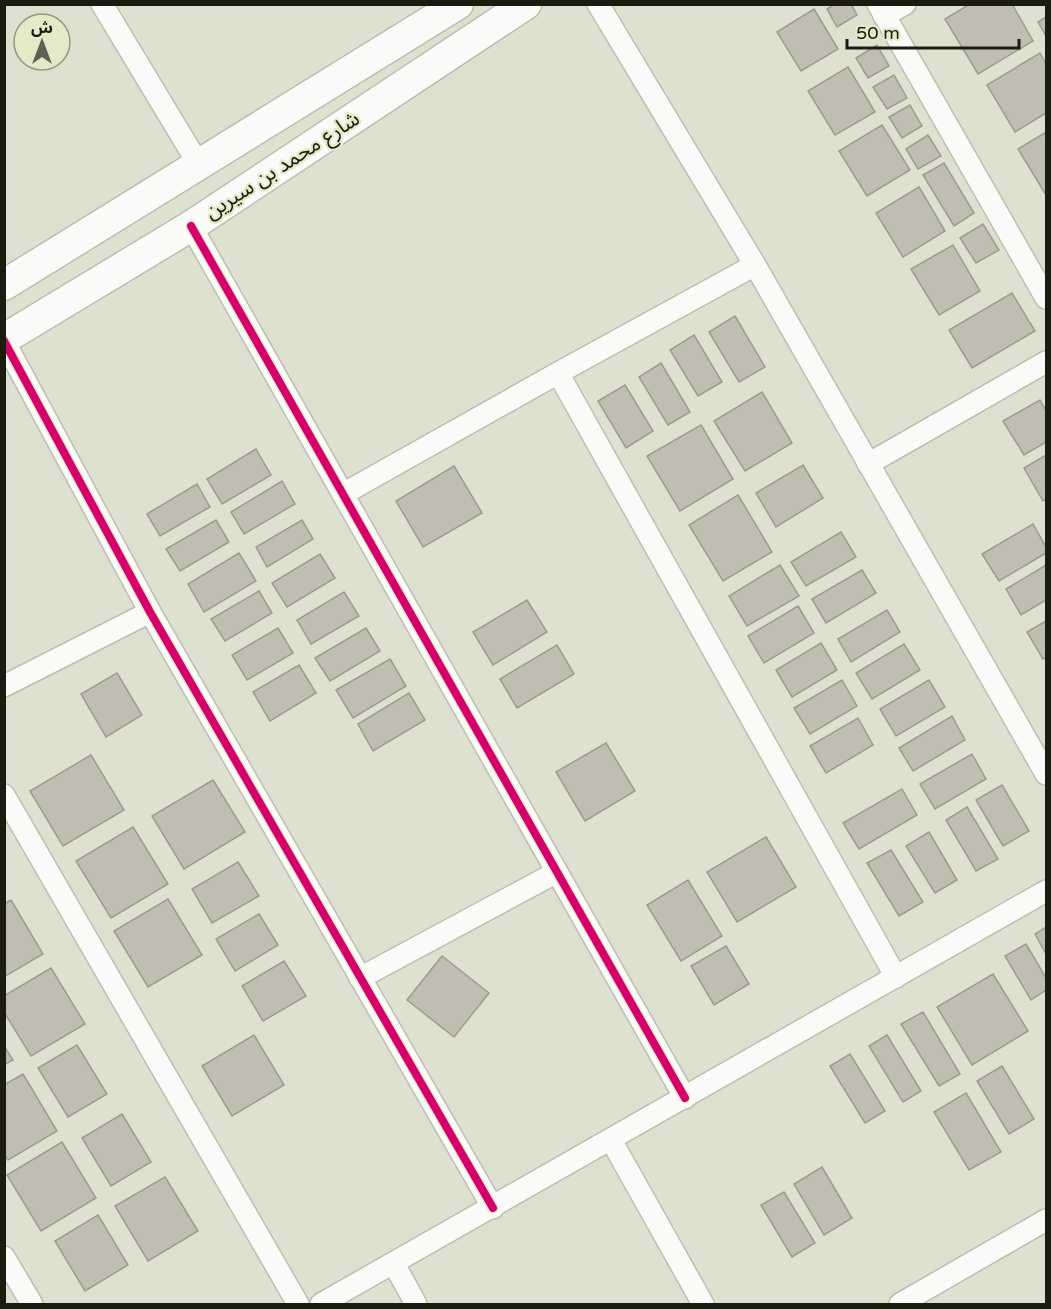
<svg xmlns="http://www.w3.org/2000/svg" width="1051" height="1309" viewBox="0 0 1051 1309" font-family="'Varela Round','Noto Sans Arabic',sans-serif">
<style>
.building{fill:#bfbeb0;stroke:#9c9c8e;stroke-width:1.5}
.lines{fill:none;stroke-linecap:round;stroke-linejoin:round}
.street-casing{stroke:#bcbeb0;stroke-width:24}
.secondary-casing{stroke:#bcbeb0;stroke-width:33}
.street{stroke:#fafaf8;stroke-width:21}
.secondary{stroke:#fafaf8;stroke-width:30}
.cycleway-casing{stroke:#e4e9c8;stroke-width:11}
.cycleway{stroke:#d6006c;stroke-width:8}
.labels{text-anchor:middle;stroke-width:4.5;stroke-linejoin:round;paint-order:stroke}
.street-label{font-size:21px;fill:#1b1c10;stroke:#e4e9c8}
</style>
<rect width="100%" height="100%" fill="#dfe1d0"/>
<g class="building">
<path d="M835,4H851L857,15L837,27L827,9Z"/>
<path d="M970,4H1012L1033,41L978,74L945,19Z"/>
<path d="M814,9L838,49L801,71L777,32Z"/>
<path d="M1046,17V36L1038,22Z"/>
<path d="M877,45L889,66L868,78L856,58Z"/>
<path d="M1040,53L1046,64V113L1015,132L987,85Z"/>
<path d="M848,67L875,112L835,135L808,91Z"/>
<path d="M894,75L907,98L887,109L873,87Z"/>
<path d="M910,105L922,126L902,138L889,117Z"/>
<path d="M882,125L910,170L867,196L839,151Z"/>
<path d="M1046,132V195L1018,149Z"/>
<path d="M928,135L941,156L918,169L906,149Z"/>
<path d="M944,163L974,213L954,226L923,175Z"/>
<path d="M919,187L945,231L903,257L876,213Z"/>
<path d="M983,224L999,250L976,263L960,238Z"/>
<path d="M953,245L980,291L939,315L911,269Z"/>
<path d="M1012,293L1035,331L972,368L949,330Z"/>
<path d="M735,316L765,367L739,382L709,332Z"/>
<path d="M694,335L722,382L698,396L670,350Z"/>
<path d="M661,363L690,412L668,425L639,377Z"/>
<path d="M625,385L653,431L626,448L598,401Z"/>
<path d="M762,392L792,443L745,471L714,421Z"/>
<path d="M1040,400L1046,411V442L1024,455L1003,421Z"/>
<path d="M701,425L733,479L680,511L647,456Z"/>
<path d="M256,449L271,475L222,504L207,479Z"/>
<path d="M1046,455V499L1043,501L1024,468Z"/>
<path d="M803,465L823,498L776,527L756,493Z"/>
<path d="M454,466L482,513L423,547L396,501Z"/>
<path d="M282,481L295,504L244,534L231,512Z"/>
<path d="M197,484L210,507L160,536L147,514Z"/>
<path d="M738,495L772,552L723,581L689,525Z"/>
<path d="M216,520L229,542L180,571L166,549Z"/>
<path d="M302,520L313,539L267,567L256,547Z"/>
<path d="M1033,524L1046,547V553L999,581L982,554Z"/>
<path d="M841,532L856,557L806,586L791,562Z"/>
<path d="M239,553L256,581L204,612L188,584Z"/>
<path d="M320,554L335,578L287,607L272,583Z"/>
<path d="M780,565L799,596L747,626L729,596Z"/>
<path d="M1046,565V600L1021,615L1006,589Z"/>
<path d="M862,570L876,593L826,623L812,599Z"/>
<path d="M259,591L272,613L225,641L211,619Z"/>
<path d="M344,592L359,616L311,644L297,620Z"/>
<path d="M527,600L547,632L493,665L473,632Z"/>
<path d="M798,606L814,633L764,663L748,636Z"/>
<path d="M887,610L900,632L851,662L838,639Z"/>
<path d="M1046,621V658L1043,659L1027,632Z"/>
<path d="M278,628L293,653L247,680L232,655Z"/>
<path d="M366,628L380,651L330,681L315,658Z"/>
<path d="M821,643L837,670L792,697L776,670Z"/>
<path d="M904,644L920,670L872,699L856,673Z"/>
<path d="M557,645L574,674L517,708L500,679Z"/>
<path d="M390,659L406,686L353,718L336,690Z"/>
<path d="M299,665L316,693L270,721L253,692Z"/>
<path d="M117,673L142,715L106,737L81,694Z"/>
<path d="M842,680L857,706L810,734L794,708Z"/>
<path d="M929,680L945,707L896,736L880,709Z"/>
<path d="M409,693L425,720L373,751L358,724Z"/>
<path d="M952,716L965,740L913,771L899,748Z"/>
<path d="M858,718L873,745L826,773L810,746Z"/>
<path d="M606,743L635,791L585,821L556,772Z"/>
<path d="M972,754L986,779L935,809L920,784Z"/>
<path d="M91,755L124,810L63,846L30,791Z"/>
<path d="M213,780L245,832L184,869L152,816Z"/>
<path d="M1002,785L1029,831L1003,846L976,800Z"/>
<path d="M902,789L917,815L859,849L843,823Z"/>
<path d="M967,807L998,859L976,871L946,820Z"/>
<path d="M133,827L168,884L111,918L76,861Z"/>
<path d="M929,832L957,880L935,893L906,846Z"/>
<path d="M766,837L796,887L737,922L707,872Z"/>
<path d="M891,850L923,902L899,916L867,863Z"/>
<path d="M238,862L259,896L212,923L192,889Z"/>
<path d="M688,880L722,936L681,961L647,905Z"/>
<path d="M168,899L202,955L148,987L114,931Z"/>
<path d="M11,900L43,954L4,977V904Z"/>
<path d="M259,914L278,945L235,971L216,939Z"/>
<path d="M1046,927V954L1035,934Z"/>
<path d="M1026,944L1046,978V990L1031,1000L1005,956Z"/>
<path d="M726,946L749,984L714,1005L691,966Z"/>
<path d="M442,956L489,993L454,1037L407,1000Z"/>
<path d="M284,961L306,996L263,1021L242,986Z"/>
<path d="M51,968L85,1024L31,1056L4,1012V996Z"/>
<path d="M993,974L1028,1031L972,1065L937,1007Z"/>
<path d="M923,1012L960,1074L939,1086L901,1024Z"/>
<path d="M254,1035L284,1085L232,1116L202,1066Z"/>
<path d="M887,1035L921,1091L903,1102L869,1046Z"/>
<path d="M77,1045L107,1094L68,1117L38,1068Z"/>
<path d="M4,1046L13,1060L4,1065Z"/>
<path d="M850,1054L885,1111L865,1123L830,1066Z"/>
<path d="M1002,1066L1034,1119L1009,1134L977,1081Z"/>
<path d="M23,1074L57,1131L8,1160L4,1153V1085Z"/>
<path d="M966,1093L1001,1152L969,1170L934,1112Z"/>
<path d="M122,1114L151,1162L111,1186L82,1138Z"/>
<path d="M62,1142L96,1198L41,1231L7,1175Z"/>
<path d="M822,1167L852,1218L824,1235L794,1184Z"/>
<path d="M165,1177L198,1231L148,1261L115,1206Z"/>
<path d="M784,1192L815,1243L792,1257L761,1205Z"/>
<path d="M98,1215L128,1265L85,1291L55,1241Z"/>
</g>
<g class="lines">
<defs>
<g id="street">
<path d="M102,4L199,165"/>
<path d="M598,4L755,265L1046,774"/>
<path d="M878,4L1046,298"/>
<path d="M884,16L905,4"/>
<path d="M191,226L685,1098"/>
<path d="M4,341L150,612L493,1208"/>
<path d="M558,373L896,977"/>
<path d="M868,464L1046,362"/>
<path d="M343,494L558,373L755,265"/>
<path d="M4,686L150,612"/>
<path d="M4,795L298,1304"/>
<path d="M360,978L557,872"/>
<path d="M611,1140L703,1304"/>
<path d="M4,1257L32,1304"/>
<path d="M394,1264L416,1304"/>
<path d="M321,1304L1046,891"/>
<path d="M900,1304L1046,1220"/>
</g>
<g id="secondary">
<path d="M4,285L458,4"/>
<path d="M4,339L191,226L526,4"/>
</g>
</defs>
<use href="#street" class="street-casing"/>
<use href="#secondary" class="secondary-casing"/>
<use href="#street" class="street"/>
<use href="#secondary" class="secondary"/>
<defs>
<g id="cycleway">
<path d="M191,226L685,1098"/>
<path d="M4,341L150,612L493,1208"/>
</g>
</defs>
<use href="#cycleway" class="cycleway-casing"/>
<use href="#cycleway" class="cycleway"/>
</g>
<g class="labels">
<g class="street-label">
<text transform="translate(282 165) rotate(-33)" y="7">شارع محمد بن سيرين</text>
</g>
</g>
<rect width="1051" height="1309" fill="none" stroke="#1b1c10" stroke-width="12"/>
<g transform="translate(42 42)"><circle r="28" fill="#e4e9c8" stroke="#94977e" stroke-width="1.5"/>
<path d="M0-4.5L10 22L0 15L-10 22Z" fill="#606153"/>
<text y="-9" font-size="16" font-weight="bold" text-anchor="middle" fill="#1b1c10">ش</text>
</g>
<path d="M847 39v9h172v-9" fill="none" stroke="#1b1c10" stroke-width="3"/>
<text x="856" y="39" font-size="18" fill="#1b1c10" stroke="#e4e9c8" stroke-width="4.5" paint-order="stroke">50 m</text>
</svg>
